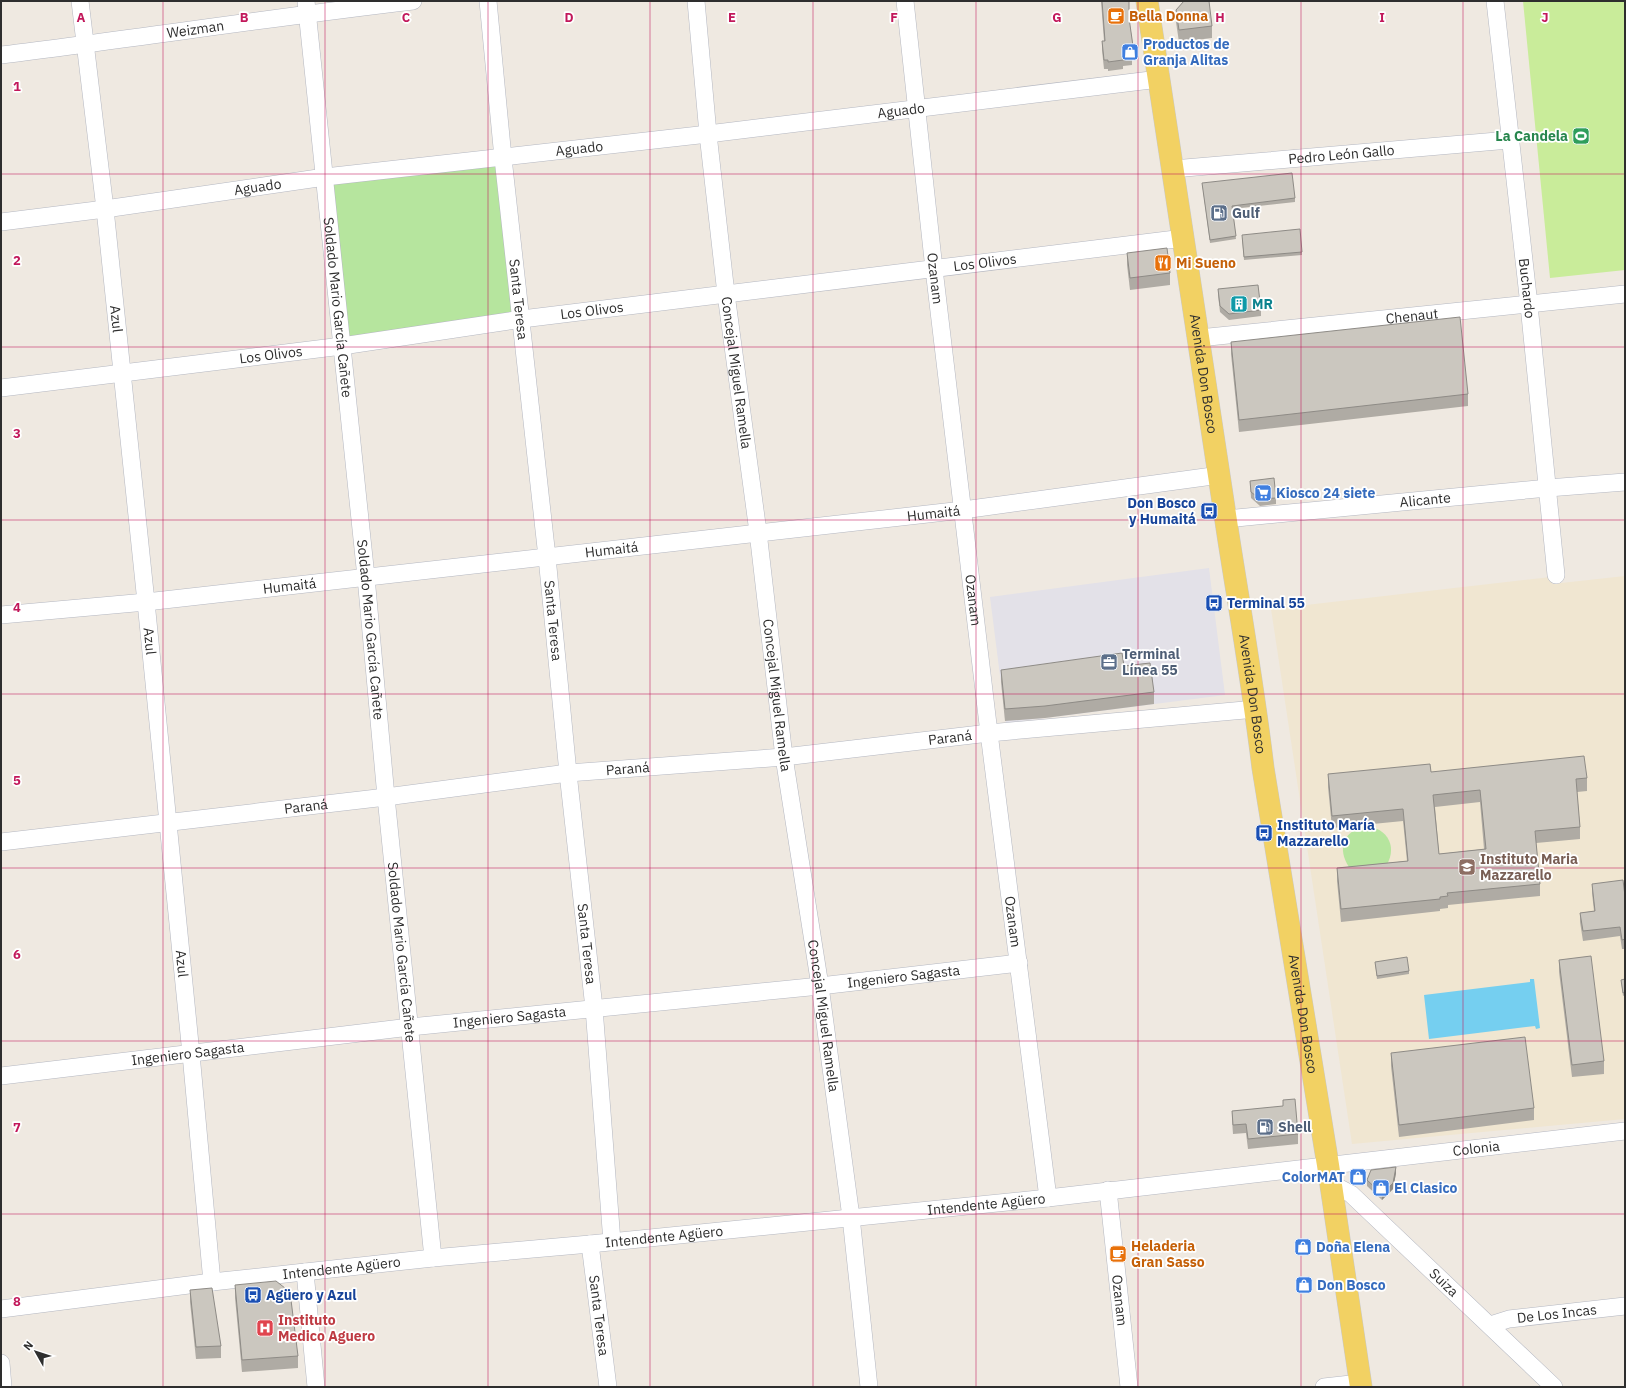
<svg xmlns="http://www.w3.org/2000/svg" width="1626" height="1388" viewBox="0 0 1626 1388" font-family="'IBM Plex Sans',sans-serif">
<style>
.industrial{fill:#e3e1e8}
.education{fill:#f0e6d1}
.green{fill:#b6e59e}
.pitch{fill:#c9ec9a}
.water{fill:#75cff0}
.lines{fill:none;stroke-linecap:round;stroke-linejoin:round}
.minor-casing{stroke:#b4b7c1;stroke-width:18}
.major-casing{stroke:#c9c9c9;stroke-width:23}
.minor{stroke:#fff;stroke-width:17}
.major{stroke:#f2d163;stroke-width:22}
.wall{fill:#afaba4;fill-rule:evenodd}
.shaded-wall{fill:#8e8b86}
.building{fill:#cbc7bf;stroke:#8e8b86;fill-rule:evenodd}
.grid{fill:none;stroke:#c2185b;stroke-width:1;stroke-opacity:0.55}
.labels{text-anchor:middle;stroke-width:3.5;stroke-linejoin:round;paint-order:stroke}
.food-label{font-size:14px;font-weight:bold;fill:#c56008;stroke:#fff;text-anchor:start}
.street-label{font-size:14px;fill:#2e2e2e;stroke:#fff}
.shop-label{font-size:14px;font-weight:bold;fill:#366cbe;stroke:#fff;text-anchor:start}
.leisure-label{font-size:14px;font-weight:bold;fill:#27864d;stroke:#fff;text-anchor:end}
.service-label{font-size:14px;font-weight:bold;fill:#4e5e75;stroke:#fff;text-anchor:start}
.culture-label{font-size:14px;font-weight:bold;fill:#0d838f;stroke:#fff;text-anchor:start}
.transit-label{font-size:14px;font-weight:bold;fill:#164399;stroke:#fff;text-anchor:start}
.education-label{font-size:14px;font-weight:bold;fill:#785e54;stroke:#fff;text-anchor:start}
.health-label{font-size:14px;font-weight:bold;fill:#be3a42;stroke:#fff;text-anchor:start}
.grid-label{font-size:13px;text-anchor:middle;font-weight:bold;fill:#c2185b;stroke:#fff;stroke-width:3.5;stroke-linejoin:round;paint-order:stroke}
</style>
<rect width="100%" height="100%" fill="#efe9e1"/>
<path class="industrial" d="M1209,568L1225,695L1006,723L990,597Z"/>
<path class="education" d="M1625,576V1119L1352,1144L1271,609L1551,577L1552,584Z"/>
<g class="green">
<path d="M503,158L522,319L342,346L325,177Z"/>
<path d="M1364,826C1389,827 1399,849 1384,869L1349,867C1337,849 1343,832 1364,826Z"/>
</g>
<path class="pitch" d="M1523,1H1625V270L1550,278Z"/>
<path class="water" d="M1530,979H1534L1540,1028L1536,1029L1535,1026L1429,1039L1424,995L1530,982Z"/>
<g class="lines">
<defs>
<g id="minor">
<path id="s1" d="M80,1L105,209L146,602L191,1054L212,1282"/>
<path id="s2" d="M306,1L366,577L386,797L433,1258"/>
<path id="s3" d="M488,1L503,158L547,557L568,773L594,1008L612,1242"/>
<path id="s4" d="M696,1L708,134L726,294L758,532L784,757L820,986L851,1217L869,1387"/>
<path id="s5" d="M905,1L934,269L989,733L1048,1198"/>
<path id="s6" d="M1495,1L1529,305L1556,575"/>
<path id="s7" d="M1,55C139,38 275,17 413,1"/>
<path id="s8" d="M1173,169L1509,140"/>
<path id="s9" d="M1,222L105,209L325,177L708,134L1159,79"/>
<path id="s10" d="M1199,338L1625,294"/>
<path id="s11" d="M1,388L342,346L522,319L1184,238"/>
<path id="s12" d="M1226,519L1548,488L1625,482"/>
<path id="s13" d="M1,615L146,602L963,510L1220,475"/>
<path id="s14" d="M1,842L386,797L568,773L784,757L989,733L1256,709"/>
<path id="s15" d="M1,1076L410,1027L820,986L1019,963"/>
<path id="s16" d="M1330,1183L1351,1194L1554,1387"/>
<path id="s17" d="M1108,1190L1129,1387"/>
<path id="s18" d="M590,1244L608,1387"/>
<path d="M305,1272L316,1387"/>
<path id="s19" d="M1,1309L212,1282L433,1258L590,1244L1048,1198L1625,1131"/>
<path id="s20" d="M1490,1325L1509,1319L1625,1306"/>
<path d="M1,1363L3,1387"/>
<path d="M1324,1387L1360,1383"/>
</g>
<g id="major">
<path id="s21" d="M1147,1C1174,181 1202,361 1229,541C1241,617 1254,692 1263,768L1328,1165L1361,1387"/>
</g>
</defs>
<use href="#minor" class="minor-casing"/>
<use href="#major" class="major-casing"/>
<use href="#minor" class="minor"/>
<use href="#major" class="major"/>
</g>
<g class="wall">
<path d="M1101,1H1129V18L1133,46V55L1132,56V65L1123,66V69L1108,71V69H1104L1102,50V41H1104Z"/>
<path d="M1176,10L1212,26V38L1179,42L1176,22Z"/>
<path d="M1202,183L1295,198V202L1232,209L1236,239L1210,243Z"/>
<path d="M1242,238L1302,252V255L1244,260Z"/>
<path d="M1127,253L1170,273V285L1130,290L1127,265Z"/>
<path d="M1218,289L1261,310V316L1229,320L1220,312L1218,295Z"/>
<path d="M1231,342L1468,394V406L1239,432L1231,354Z"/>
<path d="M1250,481L1276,498V504L1260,506L1251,498Z"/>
<path d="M1124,666L1154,692V704L1045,718L1005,721L1001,682V670Z"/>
<path d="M1431,772L1587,778V791L1577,792L1580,827V839L1536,843L1540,884V896L1448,905V908L1440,909V911L1341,922L1337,881V868L1407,861L1403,821L1332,828L1328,787V774ZM1480,802L1484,849L1439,854L1435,807Z"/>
<path d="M1592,884L1625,896V949H1622L1620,936L1583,941L1580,922V913L1594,911L1592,893Z"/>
<path d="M1559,960L1604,1061V1074L1572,1077L1559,972Z"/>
<path d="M1375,962L1409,971V974L1377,979Z"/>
<path d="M1625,979V995L1623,996L1621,980Z"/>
<path d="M1391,1053L1534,1108V1120L1399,1137L1391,1066Z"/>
<path d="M1283,1100L1298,1134V1144L1248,1149L1246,1133L1233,1134L1232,1120V1111L1283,1107Z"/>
<path d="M1396,1173L1393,1189L1382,1200L1367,1186V1180Z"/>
<path d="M235,1285L298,1356V1368L242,1372L235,1298Z"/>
<path d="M190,1290L221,1346V1358L196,1359L190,1302Z"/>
</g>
<path class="shaded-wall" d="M1396,1167V1173L1393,1189L1382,1200V1194Z"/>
<g class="building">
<path d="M1102,1H1129V18L1133,46L1131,47L1132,56L1123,57V60L1108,62V60H1104L1102,41H1105Z"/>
<path d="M1184,1H1209L1212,26L1179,30L1176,10Z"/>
<path d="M1292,173L1295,198L1232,206L1236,236L1210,240L1202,183Z"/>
<path d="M1300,229L1302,252L1244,257L1242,235Z"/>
<path d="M1167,248L1170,273L1130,278L1127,253Z"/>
<path d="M1258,285L1261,310L1229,314L1220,306L1218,289Z"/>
<path d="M1460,317L1468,394L1239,420L1231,342Z"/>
<path d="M1274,478L1276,498L1260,499L1251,492L1250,481Z"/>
<path d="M1122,653L1124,666L1150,663L1154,692L1045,706L1005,709L1001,670Z"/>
<path d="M1584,756L1587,778L1576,779L1580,827L1535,831L1540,884L1447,893L1448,896L1440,897V899L1341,909L1337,868L1408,861L1403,809L1332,816L1328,774L1430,764L1431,772ZM1480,790L1486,849L1439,854L1433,795Z"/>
<path d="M1623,880L1625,896V939L1622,940L1620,927L1583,931L1580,913L1595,911L1592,884Z"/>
<path d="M1591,956L1604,1061L1572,1065L1559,960Z"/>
<path d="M1407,957L1409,971L1377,976L1375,962Z"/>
<path d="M1625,979V992L1623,993L1621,980Z"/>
<path d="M1525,1037L1534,1108L1399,1125L1391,1053Z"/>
<path d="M1295,1099L1298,1134L1248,1139L1246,1124L1233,1125L1232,1111L1283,1106V1100Z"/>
<path d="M1396,1167L1393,1183L1382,1194L1367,1180L1371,1170Z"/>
<path d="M276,1281L290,1292L298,1356L242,1360L235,1285Z"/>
<path d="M212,1288L221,1346L196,1347L190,1290Z"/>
</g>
<path class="grid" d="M163,1V1387M325,1V1387M488,1V1387M650,1V1387M813,1V1387M976,1V1387M1138,1V1387M1301,1V1387M1463,1V1387M1,174H1625M1,347H1625M1,520H1625M1,694H1625M1,868H1625M1,1041H1625M1,1214H1625"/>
<defs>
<symbol id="cafe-square" viewBox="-11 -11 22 22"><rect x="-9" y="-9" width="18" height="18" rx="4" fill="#e8710a" stroke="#fff"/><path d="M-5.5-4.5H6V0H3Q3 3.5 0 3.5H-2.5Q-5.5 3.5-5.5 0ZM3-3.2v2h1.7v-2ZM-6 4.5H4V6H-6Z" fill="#fff"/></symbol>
<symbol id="shop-square" viewBox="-11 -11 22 22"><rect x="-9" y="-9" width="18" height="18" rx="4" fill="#3f7fe0" stroke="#fff"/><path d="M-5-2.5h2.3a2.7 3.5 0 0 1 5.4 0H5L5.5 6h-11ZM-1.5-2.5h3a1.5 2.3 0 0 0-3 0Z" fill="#fff"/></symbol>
<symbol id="stadium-square" viewBox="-11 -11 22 22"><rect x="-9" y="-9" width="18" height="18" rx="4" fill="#2e9e5b" stroke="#fff"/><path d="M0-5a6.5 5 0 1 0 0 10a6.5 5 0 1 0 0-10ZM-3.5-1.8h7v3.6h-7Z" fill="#fff"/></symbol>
<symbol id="fuel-square" viewBox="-11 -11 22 22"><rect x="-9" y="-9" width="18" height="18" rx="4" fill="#5c6f8a" stroke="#fff"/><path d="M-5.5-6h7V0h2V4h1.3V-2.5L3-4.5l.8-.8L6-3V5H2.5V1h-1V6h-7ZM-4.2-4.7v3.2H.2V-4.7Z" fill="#fff"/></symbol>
<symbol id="restaurant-square" viewBox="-11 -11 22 22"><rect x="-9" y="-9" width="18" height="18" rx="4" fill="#e8710a" stroke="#fff"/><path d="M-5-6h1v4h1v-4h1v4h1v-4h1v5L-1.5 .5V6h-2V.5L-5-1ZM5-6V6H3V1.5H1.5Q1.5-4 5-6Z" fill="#fff"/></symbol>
<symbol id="building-square" viewBox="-11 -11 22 22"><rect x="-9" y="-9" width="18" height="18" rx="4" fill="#0f9aa8" stroke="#fff"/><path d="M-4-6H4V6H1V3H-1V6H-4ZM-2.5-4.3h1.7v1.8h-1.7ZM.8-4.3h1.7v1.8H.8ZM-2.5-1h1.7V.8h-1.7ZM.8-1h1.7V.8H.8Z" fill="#fff"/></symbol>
<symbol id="supermarket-square" viewBox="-11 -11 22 22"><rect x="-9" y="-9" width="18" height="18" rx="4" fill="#3f7fe0" stroke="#fff"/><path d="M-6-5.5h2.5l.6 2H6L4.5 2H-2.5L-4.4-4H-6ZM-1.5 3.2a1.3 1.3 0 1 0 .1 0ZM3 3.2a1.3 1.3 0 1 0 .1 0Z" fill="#fff"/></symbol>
<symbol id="bus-square" viewBox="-11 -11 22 22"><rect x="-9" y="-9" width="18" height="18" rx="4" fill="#1a4fb4" stroke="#fff"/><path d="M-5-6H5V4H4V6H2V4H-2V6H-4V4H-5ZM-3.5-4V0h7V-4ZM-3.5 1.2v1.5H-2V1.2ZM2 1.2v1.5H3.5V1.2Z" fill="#fff"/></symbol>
<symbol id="office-square" viewBox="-11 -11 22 22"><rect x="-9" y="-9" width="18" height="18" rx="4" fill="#5c6f8a" stroke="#fff"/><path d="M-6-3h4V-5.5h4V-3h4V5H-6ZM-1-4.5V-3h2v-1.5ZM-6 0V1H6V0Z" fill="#fff"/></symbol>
<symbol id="school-square" viewBox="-11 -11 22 22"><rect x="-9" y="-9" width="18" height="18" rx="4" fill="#8d6e63" stroke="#fff"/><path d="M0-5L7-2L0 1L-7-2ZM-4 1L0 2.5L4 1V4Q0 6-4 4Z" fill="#fff"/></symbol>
<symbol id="hospital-square" viewBox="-11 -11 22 22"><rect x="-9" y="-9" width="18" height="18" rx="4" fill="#e0444e" stroke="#fff"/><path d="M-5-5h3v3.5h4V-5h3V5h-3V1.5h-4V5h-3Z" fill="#fff"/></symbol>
</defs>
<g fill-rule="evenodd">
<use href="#cafe-square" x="1106" y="6" width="20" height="20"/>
<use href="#shop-square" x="1120" y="42" width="20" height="20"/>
<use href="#stadium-square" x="1571" y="126" width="20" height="20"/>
<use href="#fuel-square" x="1209" y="203" width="20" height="20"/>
<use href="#restaurant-square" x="1153" y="253" width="20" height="20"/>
<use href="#building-square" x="1229" y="294" width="20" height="20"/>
<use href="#supermarket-square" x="1253" y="483" width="20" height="20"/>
<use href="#bus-square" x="1199" y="501" width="20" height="20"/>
<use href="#bus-square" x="1204" y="593" width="20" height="20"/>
<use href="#office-square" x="1099" y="652" width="20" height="20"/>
<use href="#bus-square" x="1254" y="823" width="20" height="20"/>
<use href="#school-square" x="1457" y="857" width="20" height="20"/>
<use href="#fuel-square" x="1255" y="1117" width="20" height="20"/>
<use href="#shop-square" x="1348" y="1167" width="20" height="20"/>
<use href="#shop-square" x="1371" y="1178" width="20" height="20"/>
<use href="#shop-square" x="1293" y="1237" width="20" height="20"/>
<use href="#cafe-square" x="1108" y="1244" width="20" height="20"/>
<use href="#shop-square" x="1294" y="1275" width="20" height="20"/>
<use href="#bus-square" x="243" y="1285" width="20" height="20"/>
<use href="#hospital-square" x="255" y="1318" width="20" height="20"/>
</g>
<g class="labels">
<g class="food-label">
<text x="1129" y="21">Bella Donna</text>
<text x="1176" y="268">Mi Sueno</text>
<text x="1131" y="1251">Heladeria<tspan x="1131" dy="16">Gran Sasso</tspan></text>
</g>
<g class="street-label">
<text dy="5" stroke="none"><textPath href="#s7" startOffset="196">Weizman</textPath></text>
<text dy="5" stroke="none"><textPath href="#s9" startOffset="907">Aguado</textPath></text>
<text dy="5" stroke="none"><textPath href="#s9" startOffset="583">Aguado</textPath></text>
<text dy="5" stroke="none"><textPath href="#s8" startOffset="169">Pedro León Gallo</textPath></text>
<text dy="5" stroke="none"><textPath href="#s9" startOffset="259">Aguado</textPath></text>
<text dy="5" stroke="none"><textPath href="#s11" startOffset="992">Los Olivos</textPath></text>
<text dy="5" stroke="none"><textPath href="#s5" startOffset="279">Ozanam</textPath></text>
<text dy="5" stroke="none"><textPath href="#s6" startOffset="289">Buchardo</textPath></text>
<text dy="5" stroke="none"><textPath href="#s3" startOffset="300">Santa Teresa</textPath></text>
<text dy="5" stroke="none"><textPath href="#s2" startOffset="308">Soldado Mario García Cañete</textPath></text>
<text dy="5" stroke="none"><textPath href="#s11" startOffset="596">Los Olivos</textPath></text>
<text dy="5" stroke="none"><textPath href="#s10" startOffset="214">Chenaut</textPath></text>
<text dy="5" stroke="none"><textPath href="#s1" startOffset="320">Azul</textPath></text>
<text dy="5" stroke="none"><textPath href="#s11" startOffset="272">Los Olivos</textPath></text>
<text dy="5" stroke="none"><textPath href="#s4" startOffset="374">Concejal Miguel Ramella</textPath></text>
<text dy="5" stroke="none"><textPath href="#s21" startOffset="377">Avenida Don Bosco</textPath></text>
<text dy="5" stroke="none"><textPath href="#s12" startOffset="200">Alicante</textPath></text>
<text dy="5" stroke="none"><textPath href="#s13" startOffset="938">Humaitá</textPath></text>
<text dy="5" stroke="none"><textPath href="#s13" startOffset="614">Humaitá</textPath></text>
<text dy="5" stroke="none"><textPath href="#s13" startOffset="290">Humaitá</textPath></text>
<text dy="5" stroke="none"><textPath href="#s5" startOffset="603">Ozanam</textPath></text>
<text dy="5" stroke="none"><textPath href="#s3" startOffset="623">Santa Teresa</textPath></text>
<text dy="5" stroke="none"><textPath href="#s2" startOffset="632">Soldado Mario García Cañete</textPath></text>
<text dy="5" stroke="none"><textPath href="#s1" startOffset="644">Azul</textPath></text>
<text dy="5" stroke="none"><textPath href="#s21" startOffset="701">Avenida Don Bosco</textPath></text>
<text dy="5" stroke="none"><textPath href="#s4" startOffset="699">Concejal Miguel Ramella</textPath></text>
<text dy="5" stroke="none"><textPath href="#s14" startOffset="955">Paraná</textPath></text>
<text dy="5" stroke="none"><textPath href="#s14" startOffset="631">Paraná</textPath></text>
<text dy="5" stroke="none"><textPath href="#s14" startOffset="307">Paraná</textPath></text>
<text dy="5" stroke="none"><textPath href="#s5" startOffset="927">Ozanam</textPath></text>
<text dy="5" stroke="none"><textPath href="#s3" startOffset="948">Santa Teresa</textPath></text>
<text dy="5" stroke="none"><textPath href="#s2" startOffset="956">Soldado Mario García Cañete</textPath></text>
<text dy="5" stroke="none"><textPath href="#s1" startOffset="968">Azul</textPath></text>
<text dy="5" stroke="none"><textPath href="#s15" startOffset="908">Ingeniero Sagasta</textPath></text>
<text dy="5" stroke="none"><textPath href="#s21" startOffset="1025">Avenida Don Bosco</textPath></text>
<text dy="5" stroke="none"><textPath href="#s4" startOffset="1023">Concejal Miguel Ramella</textPath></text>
<text dy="5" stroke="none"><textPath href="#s15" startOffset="512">Ingeniero Sagasta</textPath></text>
<text dy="5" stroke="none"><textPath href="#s15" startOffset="188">Ingeniero Sagasta</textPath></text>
<text dy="5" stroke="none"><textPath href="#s19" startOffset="1484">Colonia</textPath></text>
<text dy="5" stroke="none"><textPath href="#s19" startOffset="991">Intendente Agüero</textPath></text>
<text dy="5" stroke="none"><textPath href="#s19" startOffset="667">Intendente Agüero</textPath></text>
<text dy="5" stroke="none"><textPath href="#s19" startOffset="343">Intendente Agüero</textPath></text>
<text dy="5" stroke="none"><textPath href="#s16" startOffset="152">Suiza</textPath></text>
<text dy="5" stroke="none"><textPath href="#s17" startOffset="111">Ozanam</textPath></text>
<text dy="5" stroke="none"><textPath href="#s20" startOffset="68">De Los Incas</textPath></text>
<text dy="5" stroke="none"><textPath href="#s18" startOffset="72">Santa Teresa</textPath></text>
</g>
<g class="shop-label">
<text x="1143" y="49">Productos de<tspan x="1143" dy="16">Granja Alitas</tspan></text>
<text x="1276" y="498">Kiosco 24 siete</text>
<text x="1345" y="1182" text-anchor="end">ColorMAT</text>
<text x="1394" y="1193">El Clasico</text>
<text x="1316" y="1252">Doña Elena</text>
<text x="1317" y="1290">Don Bosco</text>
</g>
<g class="leisure-label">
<text x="1568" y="141">La Candela</text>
</g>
<g class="service-label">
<text x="1232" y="218">Gulf</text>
<text x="1122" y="659">Terminal<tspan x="1122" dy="16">Línea 55</tspan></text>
<text x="1278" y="1132">Shell</text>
</g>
<g class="culture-label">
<text x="1252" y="309">MR</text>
</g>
<g class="transit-label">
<text x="1196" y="508" text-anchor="end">Don Bosco<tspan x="1196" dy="16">y Humaitá</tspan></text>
<text x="1227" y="608">Terminal 55</text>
<text x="1277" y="830">Instituto María<tspan x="1277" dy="16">Mazzarello</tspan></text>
<text x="266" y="1300">Agüero y Azul</text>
</g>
<g class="education-label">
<text x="1480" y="864">Instituto Maria<tspan x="1480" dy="16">Mazzarello</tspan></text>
</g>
<g class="health-label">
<text x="278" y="1325">Instituto<tspan x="278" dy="16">Medico Aguero</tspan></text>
</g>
</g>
<g class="grid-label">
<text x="81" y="22">A</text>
<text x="244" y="22">B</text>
<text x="406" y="22">C</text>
<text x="569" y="22">D</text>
<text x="732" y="22">E</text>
<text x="894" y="22">F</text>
<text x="1057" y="22">G</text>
<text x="1220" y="22">H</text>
<text x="1382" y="22">I</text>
<text x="1545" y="22">J</text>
<text x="17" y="91">1</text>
<text x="17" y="265">2</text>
<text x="17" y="438">3</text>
<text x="17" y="612">4</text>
<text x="17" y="785">5</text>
<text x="17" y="959">6</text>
<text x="17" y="1132">7</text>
<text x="17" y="1306">8</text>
</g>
<rect width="1626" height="1388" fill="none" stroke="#2e2e2e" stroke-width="4"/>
<g transform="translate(36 1352) rotate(309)" stroke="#ffffff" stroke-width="3" paint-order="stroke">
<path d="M0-3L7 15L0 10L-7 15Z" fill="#2e2e2e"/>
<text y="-6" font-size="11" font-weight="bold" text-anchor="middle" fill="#2e2e2e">N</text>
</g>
</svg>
